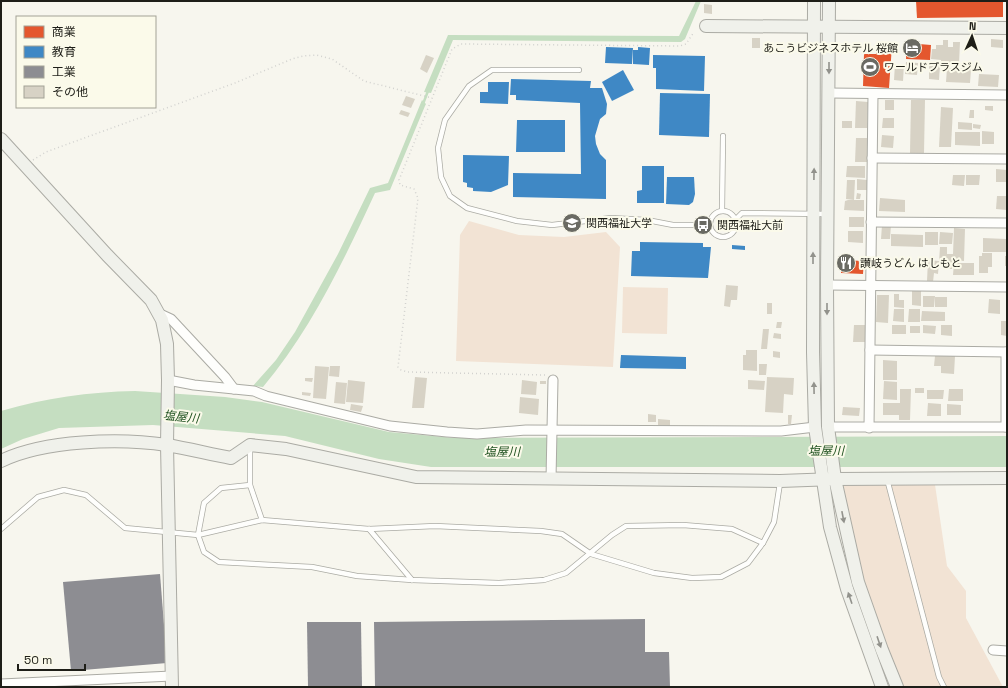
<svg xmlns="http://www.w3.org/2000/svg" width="1008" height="688" viewBox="0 0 1008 688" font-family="'Space Grotesk','Noto Sans JP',sans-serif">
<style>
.green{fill:#f2e3d4}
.water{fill:#c5dec1}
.shops{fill:#e4572e}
.schools{fill:#3f88c5}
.industry{fill:#8d8d92}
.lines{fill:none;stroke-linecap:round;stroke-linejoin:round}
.stream{stroke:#c5dec1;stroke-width:2.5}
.building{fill:#d7d2c5}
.lane-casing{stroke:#ababa4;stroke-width:6}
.street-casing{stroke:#ababa4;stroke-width:11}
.secondary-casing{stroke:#ababa4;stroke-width:14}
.path{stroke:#d2d2cf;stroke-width:1.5;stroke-dasharray:1 3;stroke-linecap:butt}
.lane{stroke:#fefefc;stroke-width:4.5}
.street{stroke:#fefefc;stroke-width:9}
.secondary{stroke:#f0f1eb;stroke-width:12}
.oneway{fill:#92928c}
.labels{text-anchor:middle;stroke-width:4;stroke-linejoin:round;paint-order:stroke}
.poi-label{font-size:11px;fill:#1e1e18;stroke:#fbfaea;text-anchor:start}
.water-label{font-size:12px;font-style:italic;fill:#1e501e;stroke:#fbfaea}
</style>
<rect width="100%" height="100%" fill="#f7f6ee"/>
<g class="green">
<path d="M469,221L519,235L564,237L606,232L620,247L613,367L456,361L460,235Z"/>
<path d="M623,287L668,288L667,334L622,333Z"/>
<path d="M934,478L947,566L966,591V618L1003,687H900L870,615L835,479Z"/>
</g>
<g class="water">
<path d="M696,1H701L685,39L681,42L453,40L431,93L424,92L448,35L679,36Z"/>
<path d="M422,100L426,104L425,106L390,190L375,193C344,260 311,330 263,387L253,386L276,360L295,332L338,254L370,188L388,183Z"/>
<path d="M135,391L225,397L262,402L389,432L455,438L1007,436V467H431L379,459L285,436L153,425L59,428L23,439L1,449V411C45,398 89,392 135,391Z"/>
</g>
<g class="shops">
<path d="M916,1H1003V17L917,18Z"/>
<path d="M907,43L931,45L930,60L906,59Z"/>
<path d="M876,44L892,45L889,88L863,86L864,54H876Z"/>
<path d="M841,260L864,261L863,274L841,273Z"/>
</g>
<g class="schools">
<path d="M606,47L633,48L632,64L605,63Z"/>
<path d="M638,47L650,48L649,65L633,64V50H638Z"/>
<path d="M653,55L705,56L704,91L656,89V68H653Z"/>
<path d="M623,70L634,90L612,101L602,82Z"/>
<path d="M511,79L591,81L590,88H602L607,104L606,114L600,119L595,136L596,144L600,154L606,160V199L513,197V173L581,174L580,103L516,100V95H510Z"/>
<path d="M488,82H509L508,104L480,103V92H488Z"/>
<path d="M660,93L710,94L709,137L659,135Z"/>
<path d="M517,120H565V152H516Z"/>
<path d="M463,155L509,156L508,185L491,192L473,191V188L467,187V183L463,182Z"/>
<path d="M642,166H664V203H637V191L642,190Z"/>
<path d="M667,177H694L695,194L693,202L689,205L666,204Z"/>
<path d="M640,242L703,243V247H711L708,278L631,276L632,251H640Z"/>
<path d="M732,245L745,246V250L732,249Z"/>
<path d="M621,355L686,357V369L620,368Z"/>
</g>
<g class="industry">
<path d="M160,574L167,663L71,671L63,582Z"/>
<path d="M645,619V652H669L670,687H375L374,622Z"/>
<path d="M307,622H361L362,687H308Z"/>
</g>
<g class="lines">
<path class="stream" d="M423,104L428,91"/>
</g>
<g class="building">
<path d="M704,4L712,5V14L704,13Z"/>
<rect x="752" y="38" width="8" height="10"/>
<path d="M991,39L1003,40V48L991,47Z"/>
<path d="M943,40H948V47H953V42H960L959,64L941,63V60L931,59L932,49H936V45H943Z"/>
<path d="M426,55L434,58L427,73L420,69Z"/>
<path d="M906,62L918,63L917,75L905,74Z"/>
<path d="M895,64H904L903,81L894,80Z"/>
<path d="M929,64L940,65L939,80L929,79Z"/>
<path d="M947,68L971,69L970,83L946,82Z"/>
<path d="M979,74L999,75L998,87L978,86Z"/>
<path d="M406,96L415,99L411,108L402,105Z"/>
<rect x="885" y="100" width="9" height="10"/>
<path d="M911,100H925L924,153H910Z"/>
<path d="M856,101L868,102L867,128H855Z"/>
<path d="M985,106H993V111L985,110Z"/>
<path d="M941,107L953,108L951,147H939Z"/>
<path d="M401,110L410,113L408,117L399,114Z"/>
<path d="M970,110H974V118H969Z"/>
<path d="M883,118H894V128H882Z"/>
<rect x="842" y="121" width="10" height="7"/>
<path d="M958,122L972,123V130L958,129Z"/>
<path d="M973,124L981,125L980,129L973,128Z"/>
<path d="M982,131L994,132V144H982Z"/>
<path d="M955,132H980V146L955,145Z"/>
<path d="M882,135L894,136L893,148L881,147Z"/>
<path d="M856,138H868L867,162H855Z"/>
<path d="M847,166H865V178L846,177Z"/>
<path d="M996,169L1007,170V182H996Z"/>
<path d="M953,175H965L964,186L952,185Z"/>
<path d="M966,175H980L979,185H966Z"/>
<path d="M857,179L867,180V190H857Z"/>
<path d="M847,180H855L854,200L846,199Z"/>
<path d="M857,193L861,194L860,199H856Z"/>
<path d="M997,196H1007V210L996,209Z"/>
<path d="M880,198L905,200V212L879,211Z"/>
<path d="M848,200H864V211L844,210L845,201Z"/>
<rect x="849" y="217" width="15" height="10"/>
<path d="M882,225H891L890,239H881Z"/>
<path d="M954,228L965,229L964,261L953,260L952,269H944L945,262H939L940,247H947V254H953Z"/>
<path d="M848,231H863V243L848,242Z"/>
<rect x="925" y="232" width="13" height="13"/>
<path d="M940,232L953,233L952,244H939Z"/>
<path d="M891,234L923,235V247L891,246Z"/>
<path d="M983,238L1006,239V252H983Z"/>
<path d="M982,253H992V267H988V273H979V256H982Z"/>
<rect x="1005" y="256" width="2" height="10"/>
<path d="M928,260L939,261L938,274L934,273L933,282L927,281Z"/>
<path d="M954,263H974V275H953Z"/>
<path d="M726,285L738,286L737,300H731L730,307L724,306Z"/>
<path d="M912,291H921V306L912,305Z"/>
<path d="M894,294H899V300H904V308L894,307Z"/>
<path d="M877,295H889L888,323L876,322Z"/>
<path d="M923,296H935L934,307H923Z"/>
<rect x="935" y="297" width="12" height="10"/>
<path d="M989,299L1000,300V314L988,313Z"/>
<rect x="767" y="303" width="5" height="11"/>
<path d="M894,309H904V322L893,321Z"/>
<path d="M909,309H920V322H908Z"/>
<path d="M922,311L945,312V321H921Z"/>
<path d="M1001,321H1007V336L1001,335Z"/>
<path d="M777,322H782L781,328H776Z"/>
<path d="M854,325H867L866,342H853Z"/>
<rect x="892" y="325" width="14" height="9"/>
<path d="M923,325L936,326L935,334L923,333Z"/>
<path d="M941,325H952V336L941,335Z"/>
<rect x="910" y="326" width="10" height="7"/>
<path d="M763,329H769L767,349H761Z"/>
<path d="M774,333L781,334V339L773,338Z"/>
<path d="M746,350H757V371L743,370V355H746Z"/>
<path d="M773,351L780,352V358L773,357Z"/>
<path d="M935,356H955L954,374L941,373V366H934Z"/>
<path d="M883,360L897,361V380H883Z"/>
<path d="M759,364H767L766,375H759Z"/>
<path d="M315,366L329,367L326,399L313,398Z"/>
<path d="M330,366H340L339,377L329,376Z"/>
<path d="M415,377L427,378L424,408H412Z"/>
<path d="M767,377L794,378L793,395L784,394L783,413L765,412Z"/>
<path d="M305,378H313L312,382L305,381Z"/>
<path d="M348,380L365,382L363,403L346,402Z"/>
<path d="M522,380L537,382L536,395L521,394Z"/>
<path d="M748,380L765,381L764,390L748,389Z"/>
<rect x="540" y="381" width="6" height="3"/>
<path d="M884,381L897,382V400L883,399Z"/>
<path d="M336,382L347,383L345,404L334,403Z"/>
<rect x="915" y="388" width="9" height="5"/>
<path d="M900,389H911L910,420H899V415H883V403H900Z"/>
<path d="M949,389H963V401H948Z"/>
<path d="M927,390H944L943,399H927Z"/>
<path d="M302,392L311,393L310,396L302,395Z"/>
<path d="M520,397L539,399L538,415L519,413Z"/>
<path d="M928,403L941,404V416H927Z"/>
<path d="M351,404L363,406L361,412L350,410Z"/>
<path d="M947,404L961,405V415H947Z"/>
<path d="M843,407L860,408L859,416L842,415Z"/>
<path d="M648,414L656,415V422H648Z"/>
<path d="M788,415H792L791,424H788Z"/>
<path d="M658,419L670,420V426L658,425Z"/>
</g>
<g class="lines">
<defs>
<g id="lane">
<path d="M579,70H492L469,86L445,120L438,148L441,177L450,196L467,208L517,221L552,225L611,218L647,220L673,225H710"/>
<path d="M722,211L723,136"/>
<circle cx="723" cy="224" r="13"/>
<path d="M735,220L742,213L826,214"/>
<path d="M250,447V485L262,520"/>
<path d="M887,479L939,677L944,687"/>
<path d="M250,485L221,488L204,503L198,535L204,552L219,562L312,567L357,576L412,580L499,583L544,580L566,573L612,535L626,526L683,525L732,529L763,543"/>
<path d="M1,529L38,497L64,490L86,495L125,528L198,535L262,520L369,529L435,526L541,531L562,534L591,554L654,573L692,578L721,577L748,563L763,543L774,522L780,483"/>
<path d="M369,529L412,580"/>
</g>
<g id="street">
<path d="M829,93L1007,95"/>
<path d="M872,158L1007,159"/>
<path d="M871,222L1007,223"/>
<path d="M827,285L1007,287"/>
<path d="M158,313L171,319L225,377L234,389"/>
<path d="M870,350L1007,352"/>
<path d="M1006,352V427"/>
<path d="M168,380L194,385L254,391L266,396L390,426L447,432L477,434L526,430L781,431L815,427"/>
<path d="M828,427H1007"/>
<path d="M869,428L873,94"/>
<path d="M551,479L553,380"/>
<path d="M993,650L1007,651"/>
<path d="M1,684L172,676"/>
</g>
<g id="secondary">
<path d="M814,1L813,352L815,427L830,527L847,589L882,687"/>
<path d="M829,1L827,285L828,427L835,479L858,582L882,650L897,687"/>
<path d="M706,26L1007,28"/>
<path d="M1,139L107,255L151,300L162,320L167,344L168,380L167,445L172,687"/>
<path d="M1,461C44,440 120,438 167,445C189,449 210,454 231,458L250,445L286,449L416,477L780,481L835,479L1007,478"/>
</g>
</defs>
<use href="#lane" class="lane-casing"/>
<use href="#street" class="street-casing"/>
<use href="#secondary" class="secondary-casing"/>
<g class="path">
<path d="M33,160L46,152L235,83L292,59L303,56L316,55L332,59L364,81L432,98"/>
<path d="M545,375L408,372L401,370L398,367L418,198L414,189L400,185L399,180L452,49L461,44L680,46L686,44L694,32"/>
</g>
<use href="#lane" class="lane"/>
<use href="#street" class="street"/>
<use href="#secondary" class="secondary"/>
</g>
<defs><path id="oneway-solid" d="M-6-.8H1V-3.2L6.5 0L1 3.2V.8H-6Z"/></defs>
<g class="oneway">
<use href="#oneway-solid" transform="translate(829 68) rotate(90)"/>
<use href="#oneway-solid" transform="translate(814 174) rotate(-89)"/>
<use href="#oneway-solid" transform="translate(813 258) rotate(-90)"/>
<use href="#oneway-solid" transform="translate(827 309) rotate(90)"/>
<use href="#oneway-solid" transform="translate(814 388) rotate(-91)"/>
<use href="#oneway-solid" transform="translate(843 517) rotate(79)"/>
<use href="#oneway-solid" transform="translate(850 598) rotate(-109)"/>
<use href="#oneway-solid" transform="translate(879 642) rotate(71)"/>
</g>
<defs>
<symbol id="hotel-disc" viewBox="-11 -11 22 22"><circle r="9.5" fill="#6a6a63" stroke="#fbfaea"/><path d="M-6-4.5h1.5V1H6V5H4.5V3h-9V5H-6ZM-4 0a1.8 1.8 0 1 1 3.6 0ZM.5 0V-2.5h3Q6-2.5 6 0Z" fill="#fff"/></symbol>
<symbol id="stadium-disc" viewBox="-11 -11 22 22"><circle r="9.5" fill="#6a6a63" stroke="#fbfaea"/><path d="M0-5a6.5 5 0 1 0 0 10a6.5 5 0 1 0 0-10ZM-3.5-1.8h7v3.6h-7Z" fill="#fff"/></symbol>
<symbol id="university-disc" viewBox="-11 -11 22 22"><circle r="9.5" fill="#6a6a63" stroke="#fbfaea"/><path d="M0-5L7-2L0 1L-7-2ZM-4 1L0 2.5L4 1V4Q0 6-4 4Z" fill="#fff"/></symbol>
<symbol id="bus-disc" viewBox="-11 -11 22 22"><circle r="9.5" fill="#6a6a63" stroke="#fbfaea"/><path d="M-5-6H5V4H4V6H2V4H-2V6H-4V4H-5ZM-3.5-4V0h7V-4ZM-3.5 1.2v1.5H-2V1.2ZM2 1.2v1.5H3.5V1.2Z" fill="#fff"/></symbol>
<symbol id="restaurant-disc" viewBox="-11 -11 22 22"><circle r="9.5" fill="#6a6a63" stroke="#fbfaea"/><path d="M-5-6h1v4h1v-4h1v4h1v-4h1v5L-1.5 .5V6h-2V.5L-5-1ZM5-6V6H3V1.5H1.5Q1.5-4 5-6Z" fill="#fff"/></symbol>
</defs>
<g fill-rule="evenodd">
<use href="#hotel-disc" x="901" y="37" width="22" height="22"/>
<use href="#stadium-disc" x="859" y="56" width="22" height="22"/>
<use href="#university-disc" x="561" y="212" width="22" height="22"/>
<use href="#bus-disc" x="692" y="214" width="22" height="22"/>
<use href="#restaurant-disc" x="835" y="252" width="22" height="22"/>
</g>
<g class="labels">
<g class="poi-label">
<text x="898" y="52" text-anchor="end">あこうビジネスホテル 桜館</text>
<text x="884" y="71">ワールドプラスジム</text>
<text x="586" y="227">関西福祉大学</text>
<text x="717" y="229">関西福祉大前</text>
<text x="860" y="267">讃岐うどん はしもと</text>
</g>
<g class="water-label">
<text transform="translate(181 417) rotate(6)" y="4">塩屋川</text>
<text x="826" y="455">塩屋川</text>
<text x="502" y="456">塩屋川</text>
</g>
</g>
<rect width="1008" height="688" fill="none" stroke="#1e1e18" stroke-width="4"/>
<rect x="16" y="16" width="140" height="92" fill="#fbfaea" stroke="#a3a296"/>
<rect x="24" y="26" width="20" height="12" fill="#e4572e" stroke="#a3a296"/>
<text x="52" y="36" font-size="12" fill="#1e1e18">商業</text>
<rect x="24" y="46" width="20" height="12" fill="#3f88c5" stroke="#a3a296"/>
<text x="52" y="56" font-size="12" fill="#1e1e18">教育</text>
<rect x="24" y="66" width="20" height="12" fill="#8d8d92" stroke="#a3a296"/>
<text x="52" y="76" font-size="12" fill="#1e1e18">工業</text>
<rect x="24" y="86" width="20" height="12" fill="#d7d2c5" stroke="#a3a296"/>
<text x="52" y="96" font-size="12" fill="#1e1e18">その他</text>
<g transform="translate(972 36) rotate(3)" stroke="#fbfaea" stroke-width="3" paint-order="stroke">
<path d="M0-3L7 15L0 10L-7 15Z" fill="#1e1e18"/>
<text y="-6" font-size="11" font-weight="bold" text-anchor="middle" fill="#1e1e18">N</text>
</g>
<path d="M18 664v6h67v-6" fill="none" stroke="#1e1e18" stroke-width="2"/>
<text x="24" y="664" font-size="12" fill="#1e1e18" stroke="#fbfaea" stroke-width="3" paint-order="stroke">50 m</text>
</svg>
